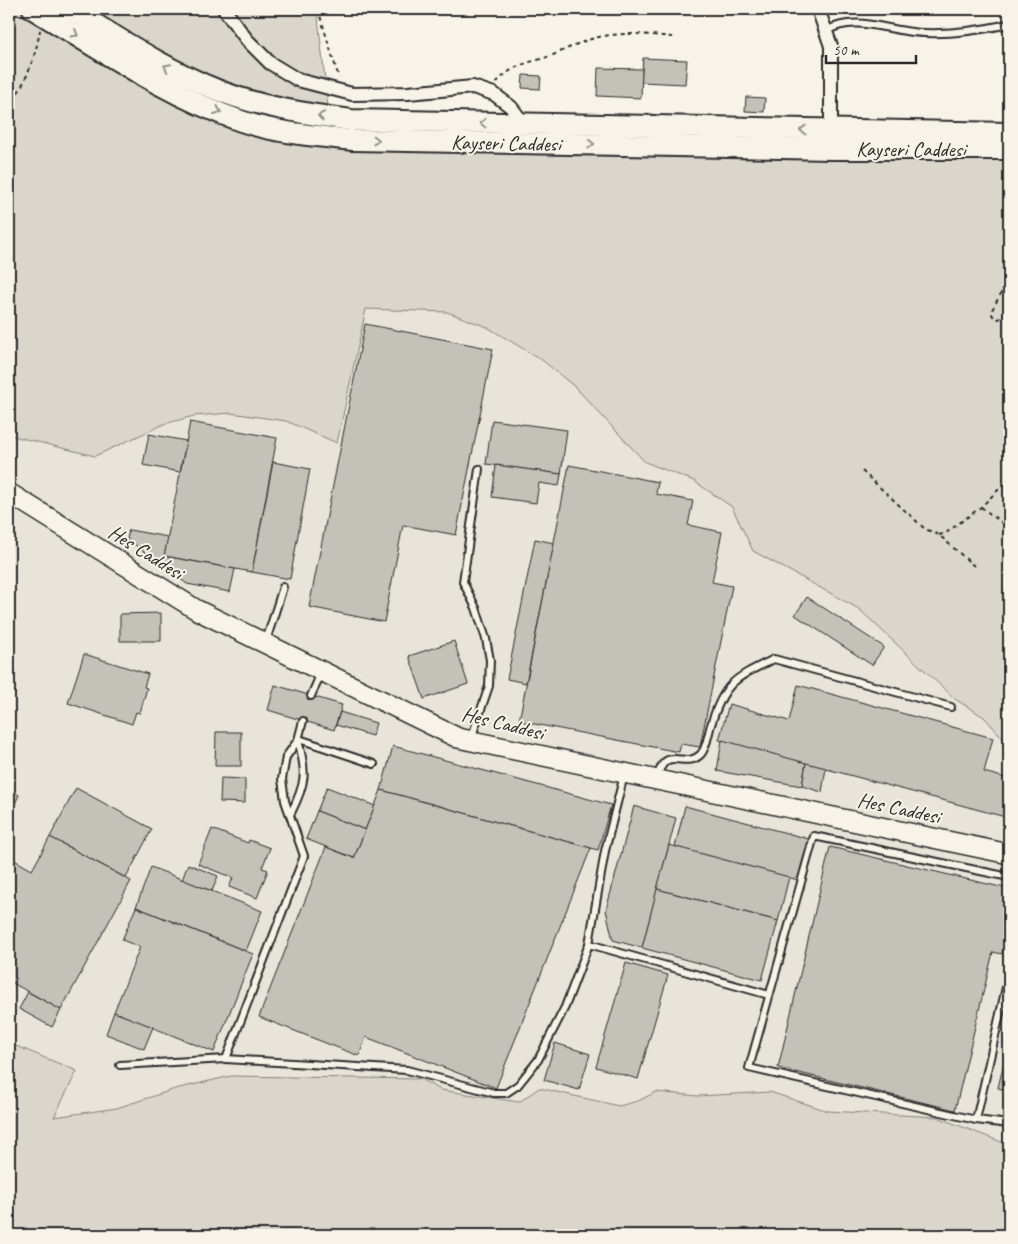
<svg xmlns="http://www.w3.org/2000/svg" width="1018" height="1244" viewBox="0 0 1018 1244" font-family="Caveat,sans-serif">
<style>
.built{fill:#e8e4da}
.green{fill:#dad6cc;stroke:#82807c}
.building{fill:#c4c1b9;stroke:#2b2b2b}
.lines{fill:none;stroke-linecap:round;stroke-linejoin:round}
.lane-casing{stroke:#2b2b2b;stroke-width:10}
.street-casing{stroke:#2b2b2b;stroke-width:16}
.secondary-casing{stroke:#2b2b2b;stroke-width:22}
.primary-casing{stroke:#2b2b2b;stroke-width:24}
.path{stroke:#2b2b2b;stroke-width:2;stroke-dasharray:4 4;stroke-linecap:butt}
.lane{stroke:#f7f3e8;stroke-width:6}
.street{stroke:#f7f3e8;stroke-width:12}
.secondary{stroke:#f7f3e8;stroke-width:19}
.primary{stroke:#f7f3e8;stroke-width:20}
.oneway{stroke:#918f8a}
.labels{text-anchor:middle;stroke-width:4;stroke-linejoin:round;paint-order:stroke}
.street-label{font-size:21px;fill:#2b2b2b;stroke:#f7f3e8}
</style>
<rect width="100%" height="100%" fill="#f7f3e8"/>
<filter id="ink" filterUnits="userSpaceOnUse"><feTurbulence type="fractalNoise" baseFrequency=".02" numOctaves="2"/><feDisplacementMap in="SourceGraphic" scale="10" xChannelSelector="R" yChannelSelector="G"/><feConvolveMatrix kernelMatrix="1 2 1 2 8 2 1 2 1" color-interpolation-filters="sRGB"/></filter>
<g filter="url(#ink)">
<path class="built" d="M366,309L447,312L487,327L542,360L576,388L645,462L694,481L732,507L753,551L859,609L955,699L984,717L1009,745V1145L937,1117L828,1111L770,1092L698,1096L656,1092L638,1101L619,1106L539,1088L519,1102L441,1090L420,1079L231,1076L175,1089L117,1108L53,1117L77,1071L9,1043V435L95,456L164,424L194,416L231,413L286,421L337,443Z"/>
<g class="green">
<path d="M9,9H317L330,124L1009,137V745L984,717L955,699L859,609L753,551L732,507L694,481L645,462L576,388L542,360L487,327L447,312L366,309L337,443L286,421L231,413L194,416L164,424L95,456L9,435Z"/>
<path d="M9,1043L77,1071L54,1117L117,1108L175,1089L231,1076L420,1079L441,1090L519,1102L539,1088L619,1106L638,1101L656,1092L698,1096L770,1092L828,1111L937,1117L1009,1145V1235H9Z"/>
</g>
<g class="building">
<path d="M643,58L687,60L685,84L641,82Z"/>
<path d="M598,68L642,69L641,98L597,96Z"/>
<path d="M523,75L541,76L540,89L522,88Z"/>
<path d="M746,97L765,98L764,112L745,111Z"/>
<path d="M365,324L493,349L456,535L403,525L384,622L309,607Z"/>
<path d="M492,420L567,430L561,474L486,464Z"/>
<path d="M190,422L277,438L252,572L164,556Z"/>
<path d="M149,434L186,441L180,472L143,465Z"/>
<path d="M273,462L310,469L290,579L252,572Z"/>
<path d="M496,465L561,474L559,486L539,483L536,503L492,497Z"/>
<path d="M569,465L658,482L656,494L693,501L688,525L722,532L712,582L732,586L700,747L681,744L679,752L519,721Z"/>
<path d="M129,530L168,537L164,556L235,569L230,592L187,584L127,539Z"/>
<path d="M535,539L554,543L526,683L507,679Z"/>
<path d="M807,597L884,647L872,665L795,615Z"/>
<path d="M161,613V641H120V614Z"/>
<path d="M454,641L468,684L424,699L409,656Z"/>
<path d="M84,654L148,674L144,687L147,688L140,713L136,712L132,724L68,703Z"/>
<path d="M275,685L342,705L334,730L268,710Z"/>
<path d="M798,685L993,738L984,772L1009,779V818L719,740L729,704L789,721Z"/>
<path d="M340,712L376,723L372,736L336,725Z"/>
<path d="M216,732H241V766H215Z"/>
<path d="M722,740L806,763L802,786L717,771Z"/>
<path d="M393,746L611,805L598,850L381,790Z"/>
<path d="M806,763L826,768L822,792L802,786Z"/>
<path d="M221,778L245,779V803L220,802Z"/>
<path d="M327,787L375,806L365,830L317,811Z"/>
<path d="M76,788L152,829L126,878L50,837Z"/>
<path d="M9,790L19,795L9,817Z"/>
<path d="M381,790L591,848L496,1088L366,1037L359,1056L259,1017L326,847L354,858Z"/>
<path d="M634,806L676,818L642,948L613,940L606,910Z"/>
<path d="M685,806L809,839L798,880L675,847Z"/>
<path d="M317,811L365,830L354,858L306,839Z"/>
<path d="M212,829L248,843L249,840L270,848L262,868L268,870L257,898L229,887L233,878L198,864Z"/>
<path d="M50,837L131,881L61,1010L9,981V857L32,870Z"/>
<path d="M669,845L789,877L778,921L657,889Z"/>
<path d="M830,847L1009,889V925L1002,954L993,952L955,1110L778,1068Z"/>
<path d="M188,864L218,876L212,891L182,880Z"/>
<path d="M151,867L262,911L246,951L136,907Z"/>
<path d="M657,889L778,921L762,980L642,948Z"/>
<path d="M136,907L253,954L214,1052L114,1012L140,947L122,940Z"/>
<path d="M626,963L668,975L638,1079L596,1067Z"/>
<path d="M28,992L61,1010L52,1027L19,1009Z"/>
<path d="M114,1012L153,1027L144,1049L106,1034Z"/>
<path d="M1009,1040V1091L998,1088Z"/>
<path d="M555,1043L590,1054L579,1090L544,1080Z"/>
</g>
<g class="lines">
<defs>
<g id="lane">
<path d="M826,31C857,13 891,33 925,33C953,34 981,30 1009,24"/>
<path d="M266,641L283,587"/>
<path d="M311,696L321,673"/>
<path d="M299,739L374,764"/>
<path d="M471,739L489,686L490,660L486,639L476,608L463,582L479,469"/>
<path d="M624,775L605,851L589,944L769,995"/>
<path d="M657,779C665,742 685,771 701,754C707,747 708,734 711,725C724,682 735,678 774,659L951,707"/>
<path d="M291,813C306,783 307,773 298,740"/>
<path d="M1009,877L814,836L749,1068L976,1120L1009,1124"/>
<path d="M226,1059L407,1070L494,1093H506L518,1085L538,1060L565,1007L589,944"/>
<path d="M120,1065L226,1059L304,856L285,801L282,779L286,757L298,740L303,721"/>
<path d="M976,1120L1009,974"/>
</g>
<g id="street">
<path d="M224,9L247,40L270,63L298,80L352,94L408,93L473,87L494,94L511,107L524,124"/>
<path d="M818,9L831,46V131"/>
</g>
<path id="secondary" d="M9,493L197,610L458,738L1009,854"/>
<g id="primary">
<path d="M33,9C100,49 166,95 241,121C276,133 316,136 353,140L831,149H1009"/>
<path d="M70,9C118,38 165,69 217,90C259,107 307,114 351,120L1009,133"/>
</g>
</defs>
<use href="#lane" class="lane-casing"/>
<use href="#street" class="street-casing"/>
<use href="#secondary" class="secondary-casing"/>
<use href="#primary" class="primary-casing"/>
<g class="path">
<path d="M318,9L339,78"/>
<path d="M496,83C517,61 529,64 553,55C565,50 576,44 588,40C615,31 644,34 672,37"/>
<path d="M9,106C26,83 35,59 40,30"/>
<path d="M1009,278L991,312L993,316L999,319L1009,313"/>
<path d="M862,471L925,529L939,535L974,566"/>
<path d="M981,507L1009,528"/>
<path d="M939,535L946,533L981,507L1009,479"/>
</g>
<use href="#lane" class="lane"/>
<use href="#street" class="street"/>
<use href="#secondary" class="secondary"/>
<use href="#primary" class="primary"/>
</g>
<defs><path id="oneway-chevron" d="M-2-3.5L2.5 0L-2 3.5" fill="none" stroke-width="1.6" stroke-linecap="round" stroke-linejoin="round" transform="scale(1.25)"/></defs>
<g class="oneway">
<use href="#oneway-chevron" transform="translate(75 34) rotate(31)"/>
<use href="#oneway-chevron" transform="translate(167 67) rotate(-153)"/>
<use href="#oneway-chevron" transform="translate(218 111) rotate(24)"/>
<use href="#oneway-chevron" transform="translate(321 116) rotate(-171)"/>
<use href="#oneway-chevron" transform="translate(483 123) rotate(-179)"/>
<use href="#oneway-chevron" transform="translate(803 130) rotate(-179)"/>
<use href="#oneway-chevron" transform="translate(376 140) rotate(1)"/>
<use href="#oneway-chevron" transform="translate(591 144) rotate(1)"/>
</g>
</g>
<g class="labels">
<g class="street-label">
<text transform="translate(506 143) rotate(1)" y="7">Kayseri Caddesi</text>
<text x="911" y="156">Kayseri Caddesi</text>
<text transform="translate(146 552) rotate(32)" y="7">Hes Caddesi</text>
<text transform="translate(503 723) rotate(14)" y="7">Hes Caddesi</text>
<text transform="translate(899 808) rotate(12)" y="7">Hes Caddesi</text>
</g>
</g>
<rect width="1018" height="1244" fill="none" stroke="#f7f3e8" stroke-width="30"/>
<rect x="15" y="15" width="988" height="1214" fill="none" stroke="#2b2b2b" stroke-width="2" filter="url(#ink)"/>
<path d="M826 55v8h90v-8" fill="none" stroke="#2b2b2b" stroke-width="2.5"/>
<text x="833" y="55" font-size="15" fill="#2b2b2b" stroke="#f7f3e8" stroke-width="4" paint-order="stroke">50 m</text>
</svg>
